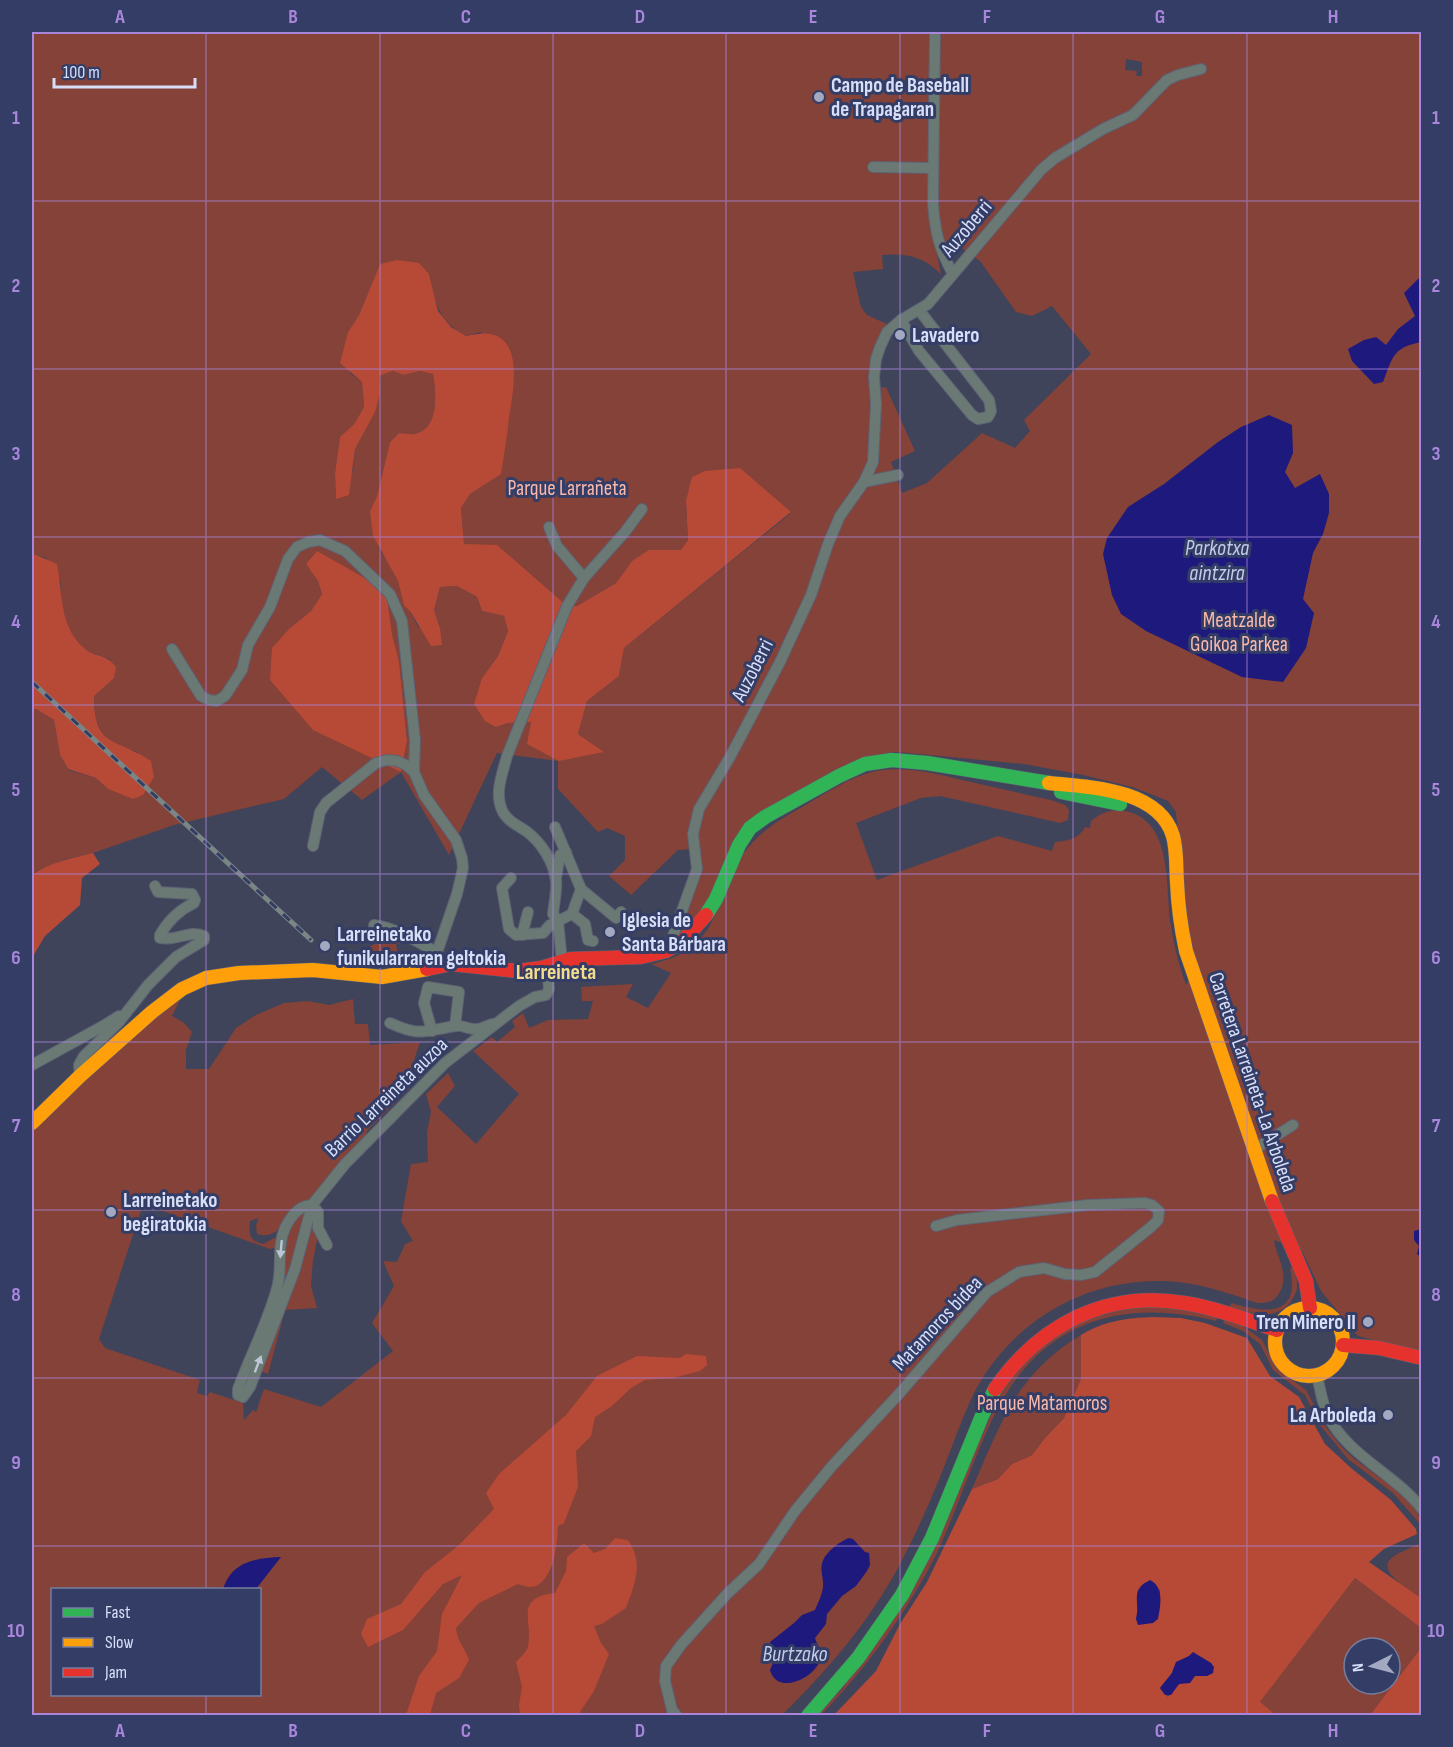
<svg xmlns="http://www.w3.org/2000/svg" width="1453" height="1747" viewBox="0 0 1453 1747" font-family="'Sofia Sans Condensed',sans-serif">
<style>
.green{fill:#844238;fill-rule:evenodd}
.forest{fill:#b74937;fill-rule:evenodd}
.water{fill:#1e197d}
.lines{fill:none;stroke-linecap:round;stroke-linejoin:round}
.street-casing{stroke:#5d6274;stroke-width:12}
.fast-casing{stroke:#5d6274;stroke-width:15}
.slow-casing{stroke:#5d6274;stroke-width:15}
.jam-casing{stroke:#5d6274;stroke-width:15}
.street{stroke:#6a7974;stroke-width:10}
.fast{stroke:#30b455;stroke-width:14}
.slow{stroke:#ff9f0a;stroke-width:14}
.jam{stroke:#e5322d;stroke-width:14}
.rail-casing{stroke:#7a8585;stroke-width:5}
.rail{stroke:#333d66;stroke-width:3;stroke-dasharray:9;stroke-linecap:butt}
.oneway{fill:#bcc6d7}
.grid{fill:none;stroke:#a986dc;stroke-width:1.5;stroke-opacity:0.55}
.poi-dot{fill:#a2a9c1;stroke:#333d66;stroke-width:2}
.labels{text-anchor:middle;stroke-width:6;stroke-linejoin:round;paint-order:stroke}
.poi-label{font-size:21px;font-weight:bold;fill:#d7dff8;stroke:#333d66;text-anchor:start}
.street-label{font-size:21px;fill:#d7dff8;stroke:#333d66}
.park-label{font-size:21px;fill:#f9b8aa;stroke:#333d66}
.water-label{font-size:22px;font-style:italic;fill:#c3cbe6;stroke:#333d66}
.neighbourhood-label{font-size:22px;font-weight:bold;fill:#f3db8e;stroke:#333d66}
.neatline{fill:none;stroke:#a986dc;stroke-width:2}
.grid-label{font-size:20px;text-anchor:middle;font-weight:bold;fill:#a986dc}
</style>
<rect width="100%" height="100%" fill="#3f445a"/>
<g class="green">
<path d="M32,32H1421V1352L1358,1336L1321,1291L1302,1251L1274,1240C1277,1259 1291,1276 1278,1295C1273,1303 1265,1303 1257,1303C1231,1294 1205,1285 1178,1282C1093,1274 1015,1317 975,1391C963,1415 954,1442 944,1467C931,1500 916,1534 899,1566C869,1622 827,1671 782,1715H32V1128L136,1032L180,1000L172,1016L183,1022L192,1032L186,1050V1069H209L236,1028L256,1015L284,1003L308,1001L329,1005L353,999L355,1024H368L370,1045L420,1042L414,1060L421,1076L366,1132L368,1136L313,1198C293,1205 281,1243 257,1234L256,1226L258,1218L250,1221C249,1234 249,1241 263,1244L278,1236L277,1247L270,1249L143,1204L99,1339L105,1348L200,1380L197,1393L207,1396L210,1392L243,1403L244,1420L253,1410L256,1412L264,1389L321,1407L393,1351L372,1323L394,1286L383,1261L397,1262L405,1244L413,1241L401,1221L411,1164L428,1162L427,1132L431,1112L426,1094L448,1073L455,1086L437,1107L476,1144L519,1094L473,1051L492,1037L497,1042L515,1027L512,1021L523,1013L529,1028L548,1020L588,1019L593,1001H582L581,987L633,984L626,997L648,1008L671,973L651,964C715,951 713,911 738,863C752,836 777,821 802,807C825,794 849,777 876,771C907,765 941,775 971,782C997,788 1024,794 1051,800L1065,805L1069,810L1068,820L1060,823L940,796L921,798L856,823L877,880L998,836L1052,851L1055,842C1067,841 1079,839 1085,827L1090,828L1091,821C1103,811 1114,808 1129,812C1174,824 1165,891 1171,926C1174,947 1179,965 1186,985L1196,965L1186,919L1176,812L1168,801L1153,795L1132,787L1083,775L1024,764L909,753L894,752L868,757L772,807L707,905L677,937L667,928L678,911L693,864L691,849L678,850L631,895L609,876L625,860V836L607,828L598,832L558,789V761L497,753L449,855L401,772L362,800L322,767L284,799L174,825L93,853L66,859L39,870L32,875V710L36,709L54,720L60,755L68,770L96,778L108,789L138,752C104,743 94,731 94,696L102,688L110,659L86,651L75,639L67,625L62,606L60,579L46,558L32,553ZM1126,59L1142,62V76H1136L1137,71L1125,70ZM952,241L980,261L1016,312L1032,316L1052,306L1091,354L1024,420L1030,431L1015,448L982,433L927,483L902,493L891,462L915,451L886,387L880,388L874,350L889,325L867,315L861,307L853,272L883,269L882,255C906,253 923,256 941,274L936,249ZM380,264L429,274C436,303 437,320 466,336L481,332L501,473L470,494L461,508L464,544L567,606H577L616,583L632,561L667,550L681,551L688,540L686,501L791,513L624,648L619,676L587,701L578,734L604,752L543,751L528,744L531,722L508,723L496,727L482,678L498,656L508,631L504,616L482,611L477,597L457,586L440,587L434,610L440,628L418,627L410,611L404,606L398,581L388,562L379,549L370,511L377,496L390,442L399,433C404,433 410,435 414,434C440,429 436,393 433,374L420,371L404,375L393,371L378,376L380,393L365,430L355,448L353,470L336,499L335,473L340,437L354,424L364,407L362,382L350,373L348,332L359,315ZM317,552L386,590L392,634L399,661L407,741L401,772L290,628L311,611L322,594L318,581L306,564ZM52,1590H260V1694H52Z"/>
<path d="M380,941L411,942L396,944L400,966L385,955L364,950Z"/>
<path d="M307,1211L295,1259L245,1378L282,1282L286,1234L298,1215Z"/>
<path d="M322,1217L313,1260L311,1286L317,1308L285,1310L268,1374L258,1370L310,1227L314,1221Z"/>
<path d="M1293,1267C1297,1279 1300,1287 1293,1298C1279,1323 1251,1313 1230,1307L1231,1303C1265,1313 1301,1318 1290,1268Z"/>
<path d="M1158,1305L1218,1317L1216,1321C1116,1296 1035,1325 991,1422C971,1465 957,1510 937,1553C908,1611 866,1669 821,1715L816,1716L843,1688L978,1445L999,1397L1015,1373L1039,1348L1079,1322L1124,1309Z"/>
<path d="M1224,1319L1243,1326L1262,1340L1277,1369L1306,1390L1320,1416L1316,1417L1305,1395L1273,1370L1260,1344L1243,1331L1223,1323Z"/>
<path d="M1081,1335V1379L1064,1418L1045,1438L1032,1455L1012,1464L998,1479L972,1489C1001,1423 1016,1374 1081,1335Z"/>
<path d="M1323,1423C1331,1434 1339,1445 1350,1455C1367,1471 1422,1501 1421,1525L1393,1493L1348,1459L1320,1425Z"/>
<path d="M1418,1544L1421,1563V1598C1413,1592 1380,1574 1389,1561C1394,1553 1410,1549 1418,1544Z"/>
<path d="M1355,1578L1421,1628V1648L1370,1715H1276L1259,1703ZM1354,1648H1390V1684H1354Z"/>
</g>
<g class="forest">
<path d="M397,260L419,263L429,274L438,311L451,327L466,336C526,320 515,381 509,418C507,437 504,455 501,474L470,494L461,508L464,544L497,545L567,606H577L616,583L632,561L649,550H681L688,540L686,501L692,477L705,471L740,468L791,512L624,648L619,676L587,701L578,734L604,752L559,761L527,744L531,722L508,723L496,727L485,721L474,704L482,678L498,656L508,631L504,616L482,611L477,597L457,586L440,587L434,610L440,628L442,645L431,646L410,611L404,606L398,581L373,536L370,511L377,496L390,442L399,433C404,433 410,435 414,434C440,429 436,393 433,374L420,371L404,375L393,371L379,376L380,393L375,412L355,449L349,495L336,499L335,473L340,437L354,424L364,407L362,382L340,363L348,332L359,315L380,264Z"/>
<path d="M317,551L386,590L392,634L399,661L407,741L401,772L313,730L270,680L272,648L290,628L311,611L322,594L318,581L306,564Z"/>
<path d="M32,553L57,564C63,594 59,626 84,648C94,658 105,652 116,667L114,678L94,696C94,749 116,737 151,761L154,777L143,795L133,799L108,789L96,778L68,769L60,755L54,720L36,709L32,710Z"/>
<path d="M93,853L100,864L82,878L80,905L45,936L32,958V875C50,862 72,858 93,853Z"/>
<path d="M1153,1317L1181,1318L1205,1323L1247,1338L1270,1376L1299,1397L1325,1444L1351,1468L1391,1500L1416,1529L1417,1534L1384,1549L1369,1562L1421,1598V1628L1355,1578L1260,1702L1276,1715L833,1716L876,1671L900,1624L927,1582L972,1489L998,1479L1012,1464L1032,1455L1045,1438L1064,1418L1081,1379V1335C1104,1321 1126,1318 1153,1317ZM1141,1588L1160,1590V1608L1136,1619C1139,1609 1135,1600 1138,1590ZM1189,1656H1198L1211,1663L1207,1676H1195L1192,1679L1175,1686L1168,1697L1160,1688L1172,1673L1174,1667Z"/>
<path d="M686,1354L706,1356L707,1365L700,1371L673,1378L645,1380L631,1388L612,1406L595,1417L591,1436L576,1451L578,1487L564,1523L558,1526C557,1544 555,1574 538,1585C532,1589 524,1586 518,1584L479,1603L456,1628C457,1641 465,1648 469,1660L459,1678L436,1693L430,1715H406L419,1676L437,1651L442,1614L462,1575L443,1584L403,1630L368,1647L361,1634L367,1619L401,1604L425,1572L458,1546L494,1509L486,1493L499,1474L566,1415L597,1376L637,1356L680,1358Z"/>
<path d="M615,1538L628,1540C644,1563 635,1584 626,1608L602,1624L594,1626L601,1643L609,1654L594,1691L578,1715H520L519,1705L522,1687L516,1662C520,1657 526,1653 528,1647C534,1620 513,1598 555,1593L566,1571L567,1557L584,1543L594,1553L605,1549Z"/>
<path d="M1421,1648V1715H1370Z"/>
</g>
<g class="water">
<path d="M1421,276V342C1392,348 1393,357 1383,382L1374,384L1352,361L1348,349L1364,340L1376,337L1386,345L1398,329L1415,316L1404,293Z"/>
<path d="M1269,415L1292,425L1293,453L1285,472L1295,488L1320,474L1329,494V513L1323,534L1313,553L1303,599L1314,613L1306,648L1283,682L1242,677L1146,631L1121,614L1112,595L1103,554L1107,538L1128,507L1164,484L1218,442L1241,427Z"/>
<path d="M1421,1229H1422L1421,1257L1417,1254L1419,1246L1414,1240V1231Z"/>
<path d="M849,1538L853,1539L865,1552L869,1553L870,1565L867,1571L856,1586L842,1596L827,1614L826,1624L815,1638C817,1645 822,1650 821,1657C818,1677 777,1697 770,1670L773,1663L770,1657L772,1652L770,1642L794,1623L802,1615L815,1610C818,1603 822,1595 823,1587C824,1579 820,1571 822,1564C824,1553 839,1542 849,1538Z"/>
<path d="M281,1557L256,1589H223C232,1561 256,1558 281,1557Z"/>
<path d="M1150,1580C1164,1587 1161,1605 1158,1619L1153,1623L1138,1625L1136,1619C1141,1602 1129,1590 1150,1580Z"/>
<path d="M1193,1652L1211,1663L1214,1667L1213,1673L1207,1676H1195L1190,1683L1179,1684L1171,1695H1165L1160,1688L1172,1673L1176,1662L1189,1656Z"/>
</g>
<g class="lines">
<defs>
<g id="street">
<path d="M935,32L933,203C935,232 939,249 953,274"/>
<path d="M873,167L932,168"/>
<path d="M901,320L919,351L972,415L978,419L988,417L991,411L989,400L919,310"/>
<path d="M864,482L898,475"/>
<path d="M549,527L557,546L584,578"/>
<path d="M172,649L201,696L209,700L217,701L225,696L242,670L248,645L270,607L288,559L297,547L308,542L320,540L345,551L390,594L402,621L415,740L414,772"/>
<path d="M313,846L320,812L326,803L376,763L387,760L397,761L406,765L414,772L424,795L456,840L462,858L463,868L457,894L432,967"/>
<path d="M511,878L502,888L509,929L516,935L543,933L550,925L572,914L581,889L555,827"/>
<path d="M556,878L560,855L566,852"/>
<path d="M581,889L616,918L621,912"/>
<path d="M572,914L585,924L588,940L593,941"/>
<path d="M374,925C396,928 416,941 436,952"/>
<path d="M522,935L528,912"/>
<path d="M362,936L398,935"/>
<path d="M671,949L673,936L697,869L693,834L699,809L730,757L780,662L811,595L828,544L840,516L864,482L873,462L876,404L874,377L876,359L880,347L887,332L901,320L928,304L1041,170L1055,158L1103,129L1133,115L1167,80L1178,75L1201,69"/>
<path d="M562,961L558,921L553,914C554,903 557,892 556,881C554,862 541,842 526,831C517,825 506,820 502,810C494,793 503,772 507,756L567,606L584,578L625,532L642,509"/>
<path d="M390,1023C421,1037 423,1031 456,1026C463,1025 468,1029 474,1029C481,1030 487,1025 493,1024"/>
<path d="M432,1031L424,1003L428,987L459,992L455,1026"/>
<path d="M32,1065L103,1026L119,1016"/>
<path d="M80,1076L79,1065L84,1056L119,1022L148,985L176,957L204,940V936C191,929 175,942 160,938V935C168,921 179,910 194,903L195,900L192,894L158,892L155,886"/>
<path d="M1253,1150L1293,1125"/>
<path d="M312,1205C299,1205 290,1218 285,1228C277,1246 282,1265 278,1284C270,1318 250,1356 238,1389V1395L243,1397L250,1387L295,1269L312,1205L345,1164L445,1063L519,1006L535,997L546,995L549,989L547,966"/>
<path d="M312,1205L318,1212V1228L327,1245"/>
<path d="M1317,1375C1320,1389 1322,1403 1328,1416C1348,1456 1395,1474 1422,1509"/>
<path d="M677,1716L672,1710L665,1681L666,1666L681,1645L727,1594L759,1564L795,1511L832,1466L899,1394L987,1292L1019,1272L1044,1268L1065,1274L1081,1275L1095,1272L1151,1227L1158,1220L1159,1211L1152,1205L1145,1203L1088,1205L957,1220L936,1226"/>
</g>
<g id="fast">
<path d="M1061,792L1120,804"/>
<path d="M706,915L716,899L739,845L750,828L765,817L839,776L865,764L892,760L927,763L1049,783"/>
<path d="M808,1716L858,1658L902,1595L932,1538L982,1416L995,1389"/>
</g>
<g id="slow">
<path d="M1049,783C1090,787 1159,789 1173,836C1177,850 1176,868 1177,882C1178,906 1181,928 1186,951L1272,1201"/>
<path d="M32,1123L80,1076L152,1012L182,989L206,978L239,973L313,970L382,977L427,969"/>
<circle cx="1309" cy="1342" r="34"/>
</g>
<g id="jam">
<path d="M427,969L451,964L518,971L541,968L571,959L641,957L666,951L682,942L706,915"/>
<path d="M1272,1201L1306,1281L1310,1308"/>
<path d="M1343,1345L1379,1348L1422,1358"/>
<path d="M995,1389C1039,1325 1106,1290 1184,1303C1216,1308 1247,1320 1277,1330"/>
</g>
</defs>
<use href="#street" class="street-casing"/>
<use href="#fast" class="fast-casing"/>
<use href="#slow" class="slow-casing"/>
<use href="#jam" class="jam-casing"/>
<use href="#street" class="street"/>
<use href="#fast" class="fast"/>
<use href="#slow" class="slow"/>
<use href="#jam" class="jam"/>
<defs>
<path id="rail" d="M32,682L311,940"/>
</defs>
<use href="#rail" class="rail-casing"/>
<use href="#rail" class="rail"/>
</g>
<defs><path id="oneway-solid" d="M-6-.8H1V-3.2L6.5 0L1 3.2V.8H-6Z" transform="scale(1.5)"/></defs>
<g class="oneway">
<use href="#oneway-solid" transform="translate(281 1249) rotate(95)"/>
<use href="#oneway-solid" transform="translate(258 1364) rotate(-69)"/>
</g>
<path class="grid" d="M206,32V1590M380,32V1716M553,32V1716M726,32V1716M900,32V1716M1073,32V1716M1247,32V1716M32,201H1422M32,369H1422M32,537H1422M32,705H1422M32,874H1422M32,1042H1422M32,1210H1422M32,1378H1422M32,1546H1422M206,1694V1716"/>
<g class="poi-dot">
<circle cx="819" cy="97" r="6"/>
<circle cx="900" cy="335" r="6"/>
<circle cx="610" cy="932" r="6"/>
<circle cx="325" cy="946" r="6"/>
<circle cx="111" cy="1212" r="6"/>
<circle cx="1368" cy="1322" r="6"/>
<circle cx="1388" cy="1415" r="6"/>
</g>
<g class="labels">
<g class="poi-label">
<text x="831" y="92">Campo de Baseball<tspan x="831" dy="24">de Trapagaran</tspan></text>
<text x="912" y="342">Lavadero</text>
<text x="622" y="927">Iglesia de<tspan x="622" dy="24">Santa Bárbara</tspan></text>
<text x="337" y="941">Larreinetako<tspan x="337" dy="24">funikularraren geltokia</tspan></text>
<text x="123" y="1207">Larreinetako<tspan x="123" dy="24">begiratokia</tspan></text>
<text x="1356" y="1329" text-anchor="end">Tren Minero II</text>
<text x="1376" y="1422" text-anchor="end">La Arboleda</text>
</g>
<g class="street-label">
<text transform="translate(966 228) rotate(-50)" y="7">Auzoberri</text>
<text transform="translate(752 670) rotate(-63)" y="7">Auzoberri</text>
<text transform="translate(1253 1082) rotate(71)" y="7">Carretera Larreineta-La Arboleda</text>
<text transform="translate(386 1097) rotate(-44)" y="7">Barrio Larreineta auzoa</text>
<text transform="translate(937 1323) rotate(-47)" y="7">Matamoros bidea</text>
</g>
<g class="park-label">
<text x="567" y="495">Parque Larrañeta</text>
<text x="1239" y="627">Meatzalde<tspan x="1239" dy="24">Goikoa Parkea</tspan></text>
<text x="1042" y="1410">Parque Matamoros</text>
</g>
<g class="water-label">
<text x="1217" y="555">Parkotxa<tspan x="1217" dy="25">aintzira</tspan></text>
<text x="795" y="1661">Burtzako</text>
</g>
<g class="neighbourhood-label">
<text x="556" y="979">Larreineta</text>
</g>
</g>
<rect width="1453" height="1747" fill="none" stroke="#333d66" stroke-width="66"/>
<rect x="51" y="1588" width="210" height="108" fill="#333d66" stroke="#757ea0" stroke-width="1.5"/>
<rect x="63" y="1608" width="30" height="9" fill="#30b455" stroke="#757ea0" stroke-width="1.5"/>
<text x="105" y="1618" font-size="18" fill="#d7dff8">Fast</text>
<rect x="63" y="1638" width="30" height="9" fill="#ff9f0a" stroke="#757ea0" stroke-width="1.5"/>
<text x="105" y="1648" font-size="18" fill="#d7dff8">Slow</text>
<rect x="63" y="1668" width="30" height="9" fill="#e5322d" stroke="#757ea0" stroke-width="1.5"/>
<text x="105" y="1678" font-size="18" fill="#d7dff8">Jam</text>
<g transform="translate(1372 1666) rotate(264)"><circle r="28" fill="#333d66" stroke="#757ea0" stroke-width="1.5"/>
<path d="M0-4.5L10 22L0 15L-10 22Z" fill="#a2a9c1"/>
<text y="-9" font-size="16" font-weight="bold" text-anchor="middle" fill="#d7dff8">N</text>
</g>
<path d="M54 78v9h141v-9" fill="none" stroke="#d7dff8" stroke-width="3"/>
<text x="63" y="78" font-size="18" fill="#d7dff8" stroke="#333d66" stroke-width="4.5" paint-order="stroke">100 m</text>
<rect x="33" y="33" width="1387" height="1681" class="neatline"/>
<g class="grid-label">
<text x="120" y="23">A</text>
<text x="293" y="23">B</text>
<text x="466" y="23">C</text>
<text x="640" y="23">D</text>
<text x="813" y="23">E</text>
<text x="987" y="23">F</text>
<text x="1160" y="23">G</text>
<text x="1333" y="23">H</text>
<text x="16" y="124">1</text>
<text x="1436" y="124">1</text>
<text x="16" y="292">2</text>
<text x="1436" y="292">2</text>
<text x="16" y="460">3</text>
<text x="1436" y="460">3</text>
<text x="16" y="628">4</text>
<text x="1436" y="628">4</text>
<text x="16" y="796">5</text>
<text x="1436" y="796">5</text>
<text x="16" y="964">6</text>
<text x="1436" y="964">6</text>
<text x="16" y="1132">7</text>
<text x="1436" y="1132">7</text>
<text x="16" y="1301">8</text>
<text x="1436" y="1301">8</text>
<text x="16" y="1469">9</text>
<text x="1436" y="1469">9</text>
<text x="16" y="1637">10</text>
<text x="1436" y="1637">10</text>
<text x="120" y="1737">A</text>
<text x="293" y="1737">B</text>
<text x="466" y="1737">C</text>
<text x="640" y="1737">D</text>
<text x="813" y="1737">E</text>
<text x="987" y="1737">F</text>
<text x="1160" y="1737">G</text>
<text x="1333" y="1737">H</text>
</g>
</svg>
